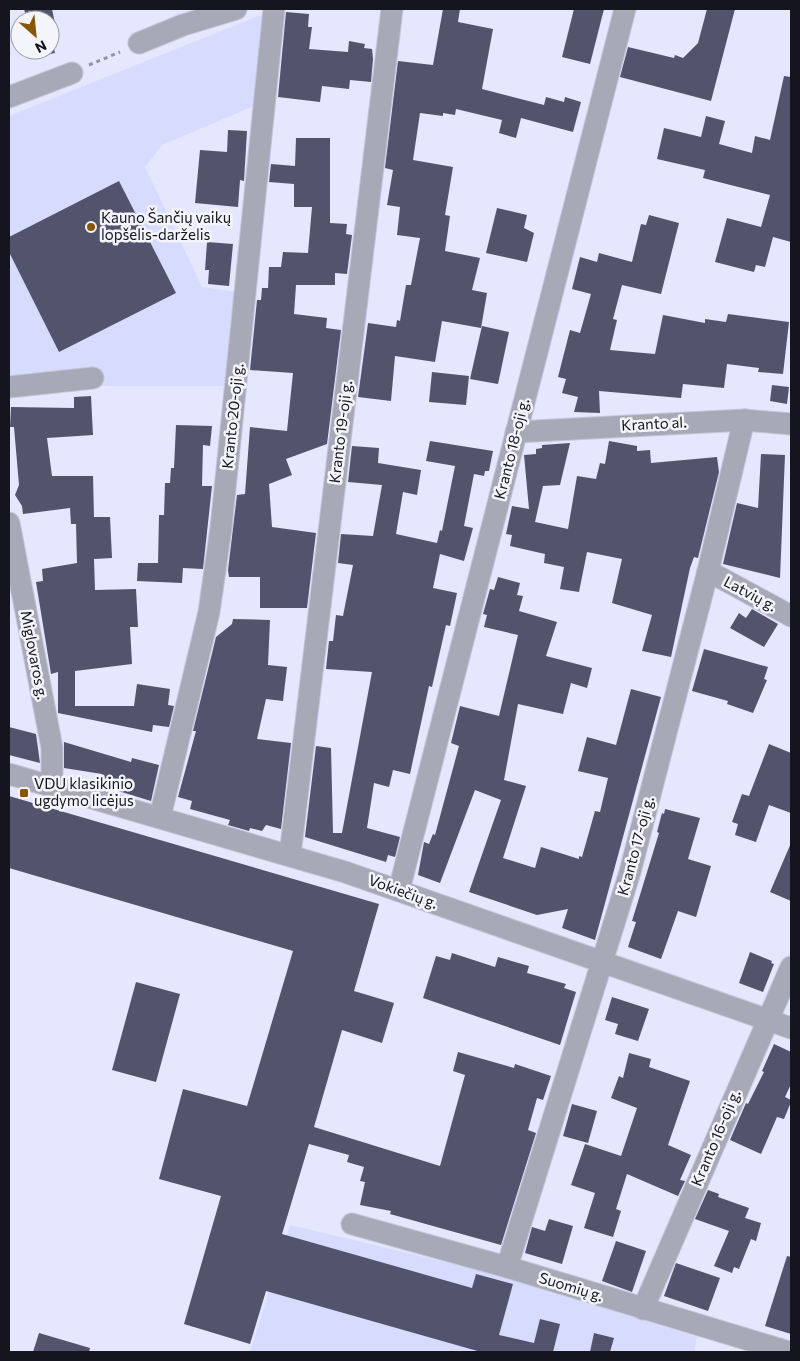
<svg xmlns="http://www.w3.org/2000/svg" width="800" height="1361" viewBox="0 0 800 1361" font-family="Commissioner,sans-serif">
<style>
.built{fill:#d7dbfe}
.building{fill:#52546e}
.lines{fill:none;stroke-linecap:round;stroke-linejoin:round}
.minor-casing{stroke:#c3c5d9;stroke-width:23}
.path{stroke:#9193a4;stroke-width:3;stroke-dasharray:4 4;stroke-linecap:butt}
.minor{stroke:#a8a9b6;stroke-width:21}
.poi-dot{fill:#895600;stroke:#f4f5fb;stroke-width:2}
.labels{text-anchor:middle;stroke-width:5;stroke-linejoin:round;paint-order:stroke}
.poi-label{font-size:15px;fill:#14151e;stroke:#f4f5fb;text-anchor:start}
.street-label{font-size:15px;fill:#14151e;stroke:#f4f5fb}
</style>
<rect width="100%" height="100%" fill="#e4e7fd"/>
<g class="built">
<path d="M266,13L256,105L162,145L145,167L202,287L238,292L225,386H85L9,380V116Z"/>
<path d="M290,1225L504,1276L697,1337L694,1352H250Z"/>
</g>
<g class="building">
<path d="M24,9H52L58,38L52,39L55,53L34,57L33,50H50V20H27Z"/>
<path d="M443,9H460L458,22L493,29L482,89L544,105L546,97L564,102L565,97L581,102L573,132L521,118L516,138L499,133L502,120L456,109L455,115L443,113V116L420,113L413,160L453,167L445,215L450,216L445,251L480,258L472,290L487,293L481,328L442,321L435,362L395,356L391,401L358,397L368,323L396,327L397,320L400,321L406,285H411L420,238L397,235L400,207L387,205L393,170L385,168L398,61L433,65Z"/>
<path d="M574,9H604L590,64L562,57Z"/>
<path d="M707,9H735L711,101L620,77L628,47L674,58L675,55L683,58L698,43Z"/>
<path d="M286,12L309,14L308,27H312L309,49L348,52L349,41L365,44L364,48L372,49L373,59L371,82L350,80L349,89L322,86L320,102L278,97Z"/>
<path d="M784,76L791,77V242L773,237L765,267L756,265L754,272L715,262L727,218L761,227L770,195L703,178L705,170L657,159L664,128L701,137L706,116L725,121L719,144L752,153L755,136L770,140Z"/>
<path d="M228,130L247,131L244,181L240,180L238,207L195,203L200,150L227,152Z"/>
<path d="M296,138H330V223L347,224L346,234L352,235L347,274L335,273V285H296L294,314L327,318L326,328L341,330L327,444L286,459L292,475L269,484L272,527L316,533L307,608H260V577H229L228,570L237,495L245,494L250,427L287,431L293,373L250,370L257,300H261L262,288H268L269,267H281L283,252L308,253L312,207H294V184L269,182L271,164L295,166Z"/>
<path d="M119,181L176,293L59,352L9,252V237Z"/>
<path d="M497,208L527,215L524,228L534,233L527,262L486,253Z"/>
<path d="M649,215L679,223L661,294L622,285L613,319L617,320L610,350L655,354L663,315L705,323V319L726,322L728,314L789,322L783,374L758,372L759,368L727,364L724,388L683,384L681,398L599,391L600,413L574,412L578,397L562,393L566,379L558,377L570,330L580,333L591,294L572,289L580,257L597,262L599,253L632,262L641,224L646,225Z"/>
<path d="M207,242L233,244L229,286L208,284L209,270H205Z"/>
<path d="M482,326L509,332L498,384L470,379Z"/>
<path d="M432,372L469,376L466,405L429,402Z"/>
<path d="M772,385L789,387L787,404L770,401Z"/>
<path d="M91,396L93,435L47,438L52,476H93L94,517H110L112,558L94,559L95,590L136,589L138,627H130L132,664L75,671V706H134L137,684L170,689L168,705L174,706L169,727L153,725L152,732L58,713V672L51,674L36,582L43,581L42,569L77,563L76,524H71L70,508L23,514L22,506L15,495L19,485L14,427H10L11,407L74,408V397Z"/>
<path d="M176,425L212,426L210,446L203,445L202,486H212L203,569L183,568L182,583L137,581L138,563H158L159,515H164L165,483H170L171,468H174Z"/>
<path d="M430,441L493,451L489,471H485L484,476L474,474L464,526L473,528L464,561L440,554L433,588L457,593L450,626L446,625L432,687L429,686L410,774L393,770L389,787L374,783L367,828L400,837L395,857L388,855L386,862L305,837L316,746L331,748L333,833H342L372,672L326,669L329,641H333L336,615L343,616L353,565L338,563L341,534L373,536L382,485L348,482L352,446L379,448L378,463L421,470L417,495L403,492L396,534L437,543L440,530L442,531L455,466L426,461Z"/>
<path d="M609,441L637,446V451L650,450L651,463L717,457L719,472L698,558L694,557L690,568L671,657L642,651L652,615L612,603L622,559L587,552L579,592L560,589L564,567L544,563L545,554L510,546L512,535L506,534L512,506L529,509L524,455L536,454V449L542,448V445L570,443L560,485L543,486L535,522L568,529L577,476L596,479L600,463L605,464Z"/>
<path d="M761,454L785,455L780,578L723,564L737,503L758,508Z"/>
<path d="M498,577L520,583L517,595L523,596L519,611L557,622L546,656L592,668L587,688L571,683L563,714L518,704L504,780L526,786L503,858L535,868L541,847L579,859V856L582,857L595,811L600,812L608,778L578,771L587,737L616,745L631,689L661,697L595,940L562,928L568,909L537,915L469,892L501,800L475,790L440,883L418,875L424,842L429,844L433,834L435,835L459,746L451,743L460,706L499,716L518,635L484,627L487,615L483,614L490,589L494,590Z"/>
<path d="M752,609L778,624L764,647L730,628L739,613L746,618Z"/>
<path d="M233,619L270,620L268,665L287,667L283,701L266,699L257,739L291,743L281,829L266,825L262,831L250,828L249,831L228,825L230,820L190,809L192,801L178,797L196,731H193L216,637L232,624Z"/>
<path d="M704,649L768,667L764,679L767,680L753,713L727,704L728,701L692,691Z"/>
<path d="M9,727L36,734L40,763L9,755Z"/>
<path d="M64,742L131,762L132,758L159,765L151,801L102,786V774L64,768Z"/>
<path d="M769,744L791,753V813L769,805L756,842L735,835L738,824L732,822L742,794L749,796Z"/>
<path d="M9,796L379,904L354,991L394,1003L382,1043L342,1030L314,1127L440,1166L465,1075L453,1071L458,1052L514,1068L515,1064L551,1076L543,1100L537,1098L528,1130L536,1133L501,1245L390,1214L391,1211L360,1205L365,1182L360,1181L364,1167L347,1162L349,1155L309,1144L282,1234L472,1288L476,1274L513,1284L499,1335L534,1343L540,1319L560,1324L553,1352H481L266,1291L250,1344L184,1324L221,1196L159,1179L183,1089L247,1106L293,951L9,868Z"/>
<path d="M665,809L700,818L688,859L711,866L696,917L678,911L661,959L628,947L636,922L632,921L659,833L657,832L662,813L664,814Z"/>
<path d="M791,843V901L770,892Z"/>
<path d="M750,952L772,961L771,963L774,964L763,992L739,983Z"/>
<path d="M452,953L495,967L498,957L529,966L527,973L566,984L564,988L576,992L560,1045L423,998L436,956L450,960Z"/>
<path d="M136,982L180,994L156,1082L112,1070Z"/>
<path d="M612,997L649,1009L638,1041L615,1034L618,1024L605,1020Z"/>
<path d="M774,1044L791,1052V1084L785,1097L791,1100V1102L784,1119L777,1117L761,1154L730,1140L746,1103L748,1104L764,1072L762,1071Z"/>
<path d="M629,1053L651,1059L649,1067L690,1081L668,1145L691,1155L680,1180L685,1181L678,1196L627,1174L616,1209L621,1211L613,1237L584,1228L595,1193L571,1185L585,1144L621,1156L637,1108L611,1098L619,1076L623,1078Z"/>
<path d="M572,1104L597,1111L588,1143L563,1136Z"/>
<path d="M708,1190L719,1194L718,1197L749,1208L745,1218L761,1223L756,1241L751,1239L739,1269L734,1267L732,1273L714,1266L729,1231L695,1219Z"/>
<path d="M549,1219L573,1226L562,1264L525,1253L532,1227L545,1231Z"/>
<path d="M616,1241L646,1251L632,1292L602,1281Z"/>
<path d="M787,1256L791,1257V1334L765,1326Z"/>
<path d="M676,1263L720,1278L708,1311L664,1296Z"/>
<path d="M39,1333L90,1348L89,1352H33Z"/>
<path d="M594,1333L614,1338L610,1352H590Z"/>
</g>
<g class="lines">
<defs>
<g id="minor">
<path d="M139,43L183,25L236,9"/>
<path d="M9,97L72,73"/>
<path d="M9,387L93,378"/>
<path d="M516,432L744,420L791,424"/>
<path d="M9,523L52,748V787"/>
<path d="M708,571L791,616"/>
<path d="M9,774L345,872L791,1028"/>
<path d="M160,817L209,612L221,528L274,9"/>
<path d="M290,855L392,9"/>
<path d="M399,890L625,9"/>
<path d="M352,1224L507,1267L789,1352"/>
<path d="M507,1267L630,872L708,571L744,420"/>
<path d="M643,1309L791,967"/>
</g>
</defs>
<use href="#minor" class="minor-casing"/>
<path class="path" d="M89,65L120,52"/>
<use href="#minor" class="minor"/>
</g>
<g class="poi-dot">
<circle cx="91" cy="227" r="5"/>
<rect x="19" y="788" width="10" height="10" rx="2.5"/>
</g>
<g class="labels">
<g class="poi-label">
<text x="101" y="223">Kauno Šančių vaikų<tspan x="101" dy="17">lopšelis-darželis</tspan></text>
<text x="34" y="789">VDU klasikinio<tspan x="34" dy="17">ugdymo licėjus</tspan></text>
</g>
<g class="street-label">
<text transform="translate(233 416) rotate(-84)" y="5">Kranto 20-oji g.</text>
<text transform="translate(654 424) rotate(-3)" y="5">Kranto al.</text>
<text transform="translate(341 432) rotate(-83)" y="5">Kranto 19-oji g.</text>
<text transform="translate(512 449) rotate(-76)" y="5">Kranto 18-oji g.</text>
<text transform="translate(750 594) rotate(28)" y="5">Latvių g.</text>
<text transform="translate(34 655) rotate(79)" y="5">Miglovaros g.</text>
<text transform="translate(636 846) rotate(-75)" y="5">Kranto 17-oji g.</text>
<text transform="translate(403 892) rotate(20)" y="5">Vokiečių g.</text>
<text transform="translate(716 1138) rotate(-67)" y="5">Kranto 16-oji g.</text>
<text transform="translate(571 1287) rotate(17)" y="5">Suomių g.</text>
</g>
</g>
<rect width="800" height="1361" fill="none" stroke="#14151e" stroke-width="20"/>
<g transform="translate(35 35) rotate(153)"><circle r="24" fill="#f4f5fb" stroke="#9a9ba3"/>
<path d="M0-4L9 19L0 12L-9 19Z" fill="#895600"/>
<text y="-8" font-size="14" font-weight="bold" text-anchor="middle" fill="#14151e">N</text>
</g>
</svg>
